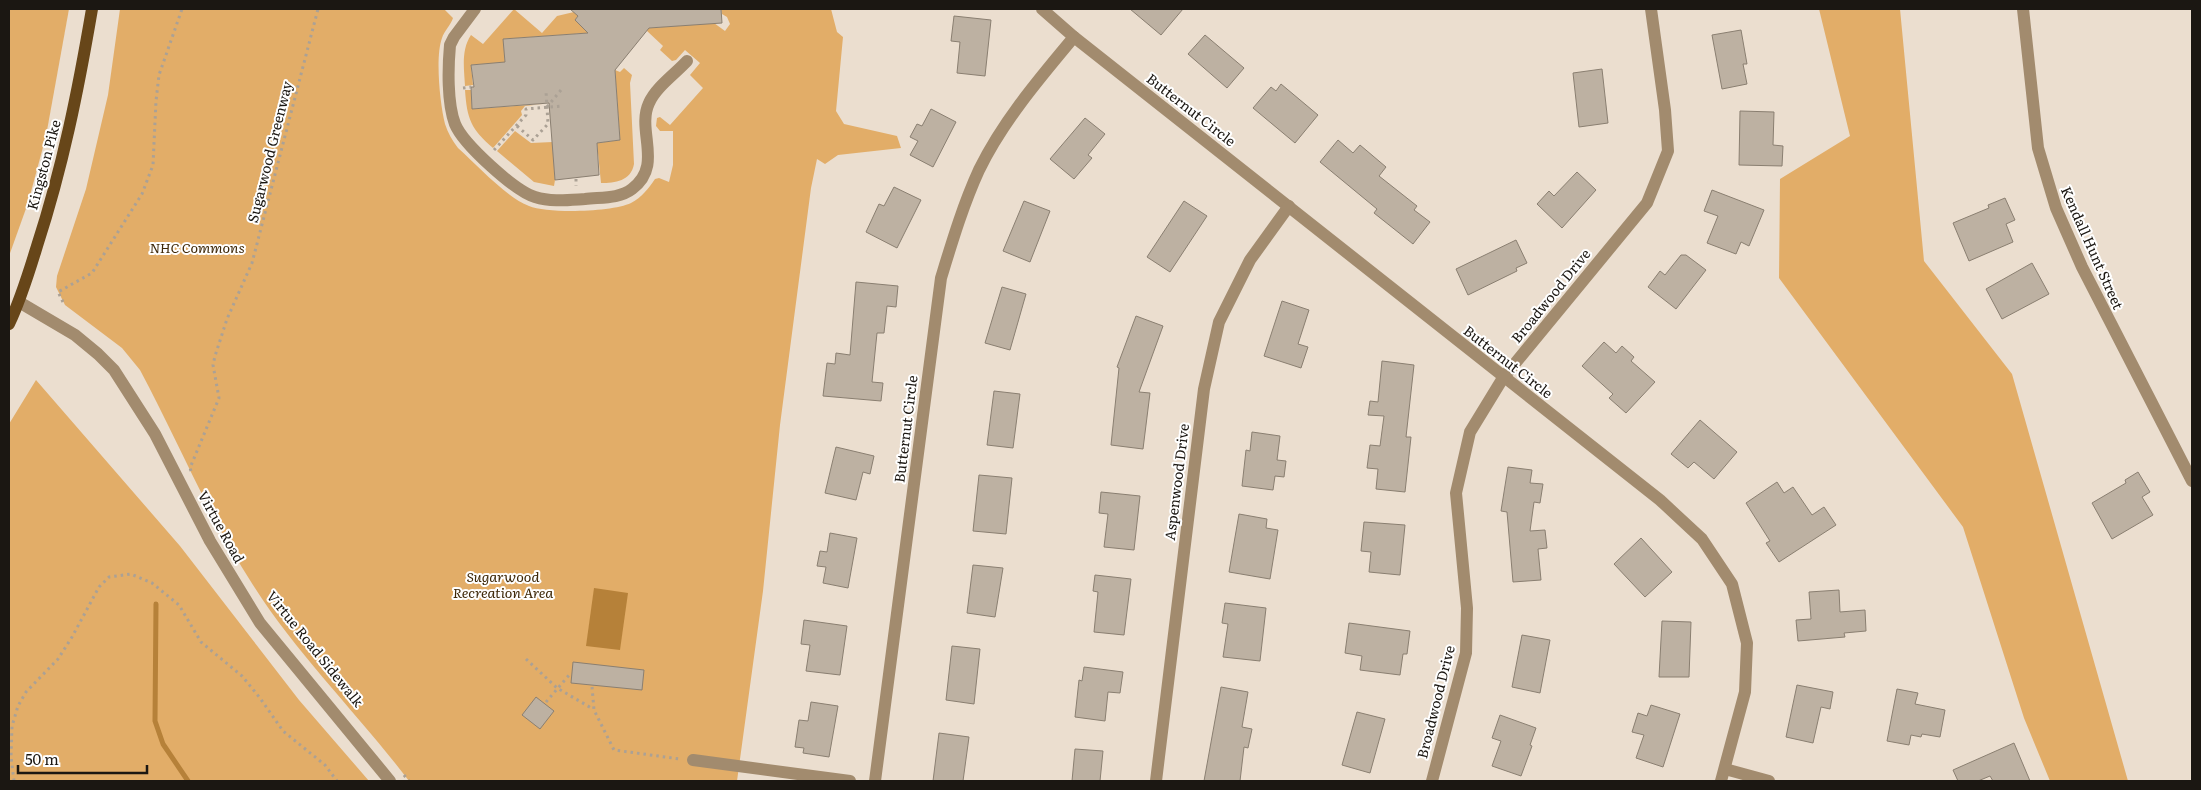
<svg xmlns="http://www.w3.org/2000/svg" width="2201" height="790" viewBox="0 0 2201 790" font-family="Literata,serif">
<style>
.green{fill:#e2ad68}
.water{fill:#b68139}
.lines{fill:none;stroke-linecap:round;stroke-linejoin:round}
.stream{stroke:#b68139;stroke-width:5}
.building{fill:#bdb1a2;stroke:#8a7f71}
.path{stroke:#aba195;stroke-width:3;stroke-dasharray:2.5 4;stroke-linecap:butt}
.minor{stroke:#a28b6e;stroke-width:12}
.major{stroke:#674619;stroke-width:12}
.labels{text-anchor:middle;stroke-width:4;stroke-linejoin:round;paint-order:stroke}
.street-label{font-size:14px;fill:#1b1712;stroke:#fff}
.park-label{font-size:14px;font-style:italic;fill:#3d2707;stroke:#fff}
</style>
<rect width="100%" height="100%" fill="#ebdecf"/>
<g class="green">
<path d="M9,9H69L46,136L28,203L9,256Z"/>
<path d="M120,9H444L453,18C451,25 444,31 442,38C435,57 440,104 445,124C448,133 452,140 458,148C477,165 506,197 529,206C548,214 612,212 631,203C642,197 648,189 655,179L659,178L669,182L673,165V131H660L656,126L657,118L660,117L670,125L703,88L690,75L700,63L685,50L676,60L672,61L660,50L663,46L646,30L649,28L714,23L725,31L730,24L727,17L722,14L721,9H831L837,32L843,37L836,111L844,124L897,136L901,148L838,155L825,164L817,159L811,188L780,425L763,591L737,781H409C359,715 298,656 253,585C209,517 178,441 140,370L122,348L65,305L56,287L57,276L86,189L108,95Z"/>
<path d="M514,9L542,33L557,16L574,12L578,16L575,20L588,33L504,39L505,63L471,65L473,85L465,86C464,68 461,50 471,35L483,44Z"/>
<path d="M1819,9H1900L1924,261L2012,374L2128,781H2050L2024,718L1963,527L1779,278L1780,179L1850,136Z"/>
<path d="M624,68L632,75L630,83L634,164C631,181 615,183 601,183L597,143L620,140L615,70L620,72Z"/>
<path d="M465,90H471L472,109L543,104L525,106L521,111L522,115L493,148C471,129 467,119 465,90Z"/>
<path d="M515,131L531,143L553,142L555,180L554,186L534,182L497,151Z"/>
<path d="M36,380L180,546L299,700L369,781H9V424Z"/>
</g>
<path class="water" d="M594,588L628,593L620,650L586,646Z"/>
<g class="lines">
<path class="stream" d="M156,604L155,721L163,744L188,781"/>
</g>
<g class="building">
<path d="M570,9H721L722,23L649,28L615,70L620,140L597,143L599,175L555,180L549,103L472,109L471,87H474L471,65L505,62L503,39L588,33L575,20L578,16Z"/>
<path d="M1130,9H1183L1161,35Z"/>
<path d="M954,16L991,20L985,76L957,73L960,42L951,41Z"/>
<path d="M1741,30L1747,64H1743L1747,84L1722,89L1712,35Z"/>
<path d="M1205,35L1244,68L1227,88L1188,54Z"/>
<path d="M1602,69L1608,123L1579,127L1573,73Z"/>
<path d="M1281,84L1318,115L1295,143L1253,108L1271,87L1276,91Z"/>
<path d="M931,109L956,122L933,167L910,155L918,141L910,137L917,124L922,126Z"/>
<path d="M1740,111L1774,112L1773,145L1783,146L1782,166L1739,165Z"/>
<path d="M1085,118L1105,134L1088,155L1092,158L1074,179L1050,159Z"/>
<path d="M1338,140L1353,153L1360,145L1386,167L1379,176L1417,206L1414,210L1430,222L1413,244L1374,213L1377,209L1320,162Z"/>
<path d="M1577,172L1596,190L1562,228L1537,204L1549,191L1554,196Z"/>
<path d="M894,187L921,200L897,248L866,232L879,204L884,206Z"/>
<path d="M1712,190L1764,210L1749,246L1741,242L1736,254L1707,243L1718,216L1704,211Z"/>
<path d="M2005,198L2015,220L2006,224L2013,242L1969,261L1953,223L1989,208L1988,205Z"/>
<path d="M1024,201L1050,211L1030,262L1003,251Z"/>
<path d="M1184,201L1207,216L1170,272L1147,257Z"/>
<path d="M1516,240L1527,263L1516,268L1517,271L1468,295L1456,269Z"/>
<path d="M1681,255H1686L1706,270L1676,309L1648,287L1660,271L1665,275Z"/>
<path d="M2032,263L2049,294L2002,319L1986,289Z"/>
<path d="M856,282L898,286L896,307L887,306L884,333H877L872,382L883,383L881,401L823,396L827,363L835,364L836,353L850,355Z"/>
<path d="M1002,287L1026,294L1010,350L985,343Z"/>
<path d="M1282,301L1309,310L1298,344L1308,347L1301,368L1264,356Z"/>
<path d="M1136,316L1163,326L1139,392L1150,393L1143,449L1111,445L1119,368L1117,367Z"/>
<path d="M1604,342L1616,353L1622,346L1634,357L1631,361L1655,382L1626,413L1609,398L1613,394L1582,366Z"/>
<path d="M1382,361L1414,365L1406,437H1411L1405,492L1376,489L1378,469L1367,468L1370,445L1380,446L1384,416L1368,415L1370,401L1378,402Z"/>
<path d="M994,391L1020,394L1013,448L987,445Z"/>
<path d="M1700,420L1737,452L1714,479L1694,462L1688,468L1671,454Z"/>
<path d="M1252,432L1280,436L1277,460L1286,461L1284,477L1275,476L1273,490L1242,486L1246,450L1250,451Z"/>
<path d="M836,447L874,456L870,474L863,472L856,500L825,493Z"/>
<path d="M1508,467L1532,470L1530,483L1543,484L1540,503L1534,502L1530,531L1545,530L1547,548L1538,549L1541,580L1513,582L1507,512L1501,511Z"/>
<path d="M2138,472L2150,492L2142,497L2153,515L2112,539L2092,503L2126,483L2125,480Z"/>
<path d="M979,475L1012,478L1006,534L973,531Z"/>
<path d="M1777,482L1784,493L1793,487L1812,515L1824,507L1836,525L1779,562L1766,543L1770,541L1746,503Z"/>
<path d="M1101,492L1140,496L1134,550L1104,547L1108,514L1099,513Z"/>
<path d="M1239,514L1267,519L1266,528L1278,530L1270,579L1229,572Z"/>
<path d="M1364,522L1405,525L1400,575L1369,572L1371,552L1361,551Z"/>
<path d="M830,533L857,538L848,588L823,583L826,567L817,566L820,551L827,552Z"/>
<path d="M1641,538L1672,572L1645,597L1614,564Z"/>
<path d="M973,565L1003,568L995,617L967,613Z"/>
<path d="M1095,575L1131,579L1124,635L1094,632L1098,592L1093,591Z"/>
<path d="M1839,590L1840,612L1865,610L1866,631L1844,633L1845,637L1798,641L1796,620L1811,619L1809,592Z"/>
<path d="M1225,603L1266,608L1260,661L1223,657L1228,624L1222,623Z"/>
<path d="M804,620L847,626L840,675L806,671L810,645L801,644Z"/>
<path d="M1662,621L1691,622L1689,677H1659Z"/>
<path d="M1349,623L1410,631L1407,654H1403L1400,675L1360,670L1362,656L1345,653Z"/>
<path d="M1522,635L1550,640L1540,693L1512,687Z"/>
<path d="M952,646L980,649L974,704L946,700Z"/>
<path d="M573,662L644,670L642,690L571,683Z"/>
<path d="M1084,667L1123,672L1120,693L1108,692L1105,721L1075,717L1079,680L1082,681Z"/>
<path d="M1797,685L1833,692L1830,709L1821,707L1813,743L1786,737Z"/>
<path d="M1221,687L1248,692L1242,727L1252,729L1248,748L1244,747L1240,781H1204Z"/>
<path d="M1897,689L1918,693L1915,704L1945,710L1940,737L1922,734L1921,737L1911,735L1909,745L1887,741Z"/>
<path d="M536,697L554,711L540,729L522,715Z"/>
<path d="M811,702L838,706L829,757L803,753L804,748L795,747L799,720L808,721Z"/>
<path d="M1651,705L1680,714L1663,767L1636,758L1644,735L1632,732L1638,713L1647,716Z"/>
<path d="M1357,712L1385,719L1370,773L1342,765Z"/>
<path d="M1500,715L1536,728L1530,745L1532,746L1521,776L1492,766L1501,741L1492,738Z"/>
<path d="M939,733L969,737L963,781H933Z"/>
<path d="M2014,743L2030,781H1993L1990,776L1978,781H1958L1953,770Z"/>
<path d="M1075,749L1103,751L1100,781H1072Z"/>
</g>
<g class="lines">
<g class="path">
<path d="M463,88L471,87"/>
<path d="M547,107L561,90"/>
<path d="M517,126L533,140L548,124L546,91"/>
<path d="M494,150L526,115V109L563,106"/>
<path d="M576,179V186"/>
<path d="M63,302L58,292L92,273L142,194L153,165L156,101L159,75L182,9"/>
<path d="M191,471L190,468L219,398L213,365L215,356L227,319L252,263L318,9"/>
<path d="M526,659L557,688L593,709"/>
<path d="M592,687L594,710L614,750L680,759"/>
<path d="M546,702L570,674"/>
<path d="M404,775L409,781"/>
<path d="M14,781L11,757L12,726L18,706L26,692L58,659L72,637L99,587L109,577L131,574L152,583L179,605L201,642L242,676L260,698L283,731L325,765L337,781"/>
</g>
<g class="minor">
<path d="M475,9L454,37L450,45C448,67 447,103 455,124C463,144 515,191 535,197C551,202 568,200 585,199C600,197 619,199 632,189C664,165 636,131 649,103C656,87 675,74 687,61"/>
<path d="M1042,9L1074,37"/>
<path d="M2023,9L2038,148L2056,208L2082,267L2192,481"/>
<path d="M19,302L75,335L98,354L114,370L155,434L210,541L260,623L390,781"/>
<path d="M693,760L850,781"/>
<path d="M1725,769L1769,781"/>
<path d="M875,781L941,278C952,242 963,205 979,170C1003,121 1039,79 1074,37L1660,500L1702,539L1732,584L1747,643L1745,692L1721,781"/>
<path d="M1156,781L1204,389L1219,322L1250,260L1289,206"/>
<path d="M1432,781L1466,653L1467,608L1456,493L1470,432L1503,378L1647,203L1668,151L1665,110L1651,9"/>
</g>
<path class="major" d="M9,324C21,299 29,272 37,246C63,166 78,91 92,9"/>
</g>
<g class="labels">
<g class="street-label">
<text transform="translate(1191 110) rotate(38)" y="5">Butternut Circle</text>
<text transform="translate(270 152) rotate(-76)" y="5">Sugarwood Greenway</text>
<text transform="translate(44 165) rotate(-75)" y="5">Kingston Pike</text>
<text transform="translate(2092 248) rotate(66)" y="5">Kendall Hunt Street</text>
<text transform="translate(1551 296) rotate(-51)" y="5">Broadwood Drive</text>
<text transform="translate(1508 362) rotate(38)" y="5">Butternut Circle</text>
<text transform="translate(906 429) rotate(-83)" y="5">Butternut Circle</text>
<text transform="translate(1177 482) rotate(-83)" y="5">Aspenwood Drive</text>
<text transform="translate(221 527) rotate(61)" y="5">Virtue Road</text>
<text transform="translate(315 649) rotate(51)" y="5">Virtue Road Sidewalk</text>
<text transform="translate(1436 702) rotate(-76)" y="5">Broadwood Drive</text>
</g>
<g class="park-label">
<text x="197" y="253">NHC Commons</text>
<text x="503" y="582">Sugarwood<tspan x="503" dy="16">Recreation Area</tspan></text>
</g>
</g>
<rect width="2201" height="790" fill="none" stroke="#1b1712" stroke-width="20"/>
<path d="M18 765v8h129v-8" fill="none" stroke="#1b1712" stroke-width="2.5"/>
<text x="25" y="765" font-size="15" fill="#1b1712" stroke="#ffffff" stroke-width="4" paint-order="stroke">50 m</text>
</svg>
